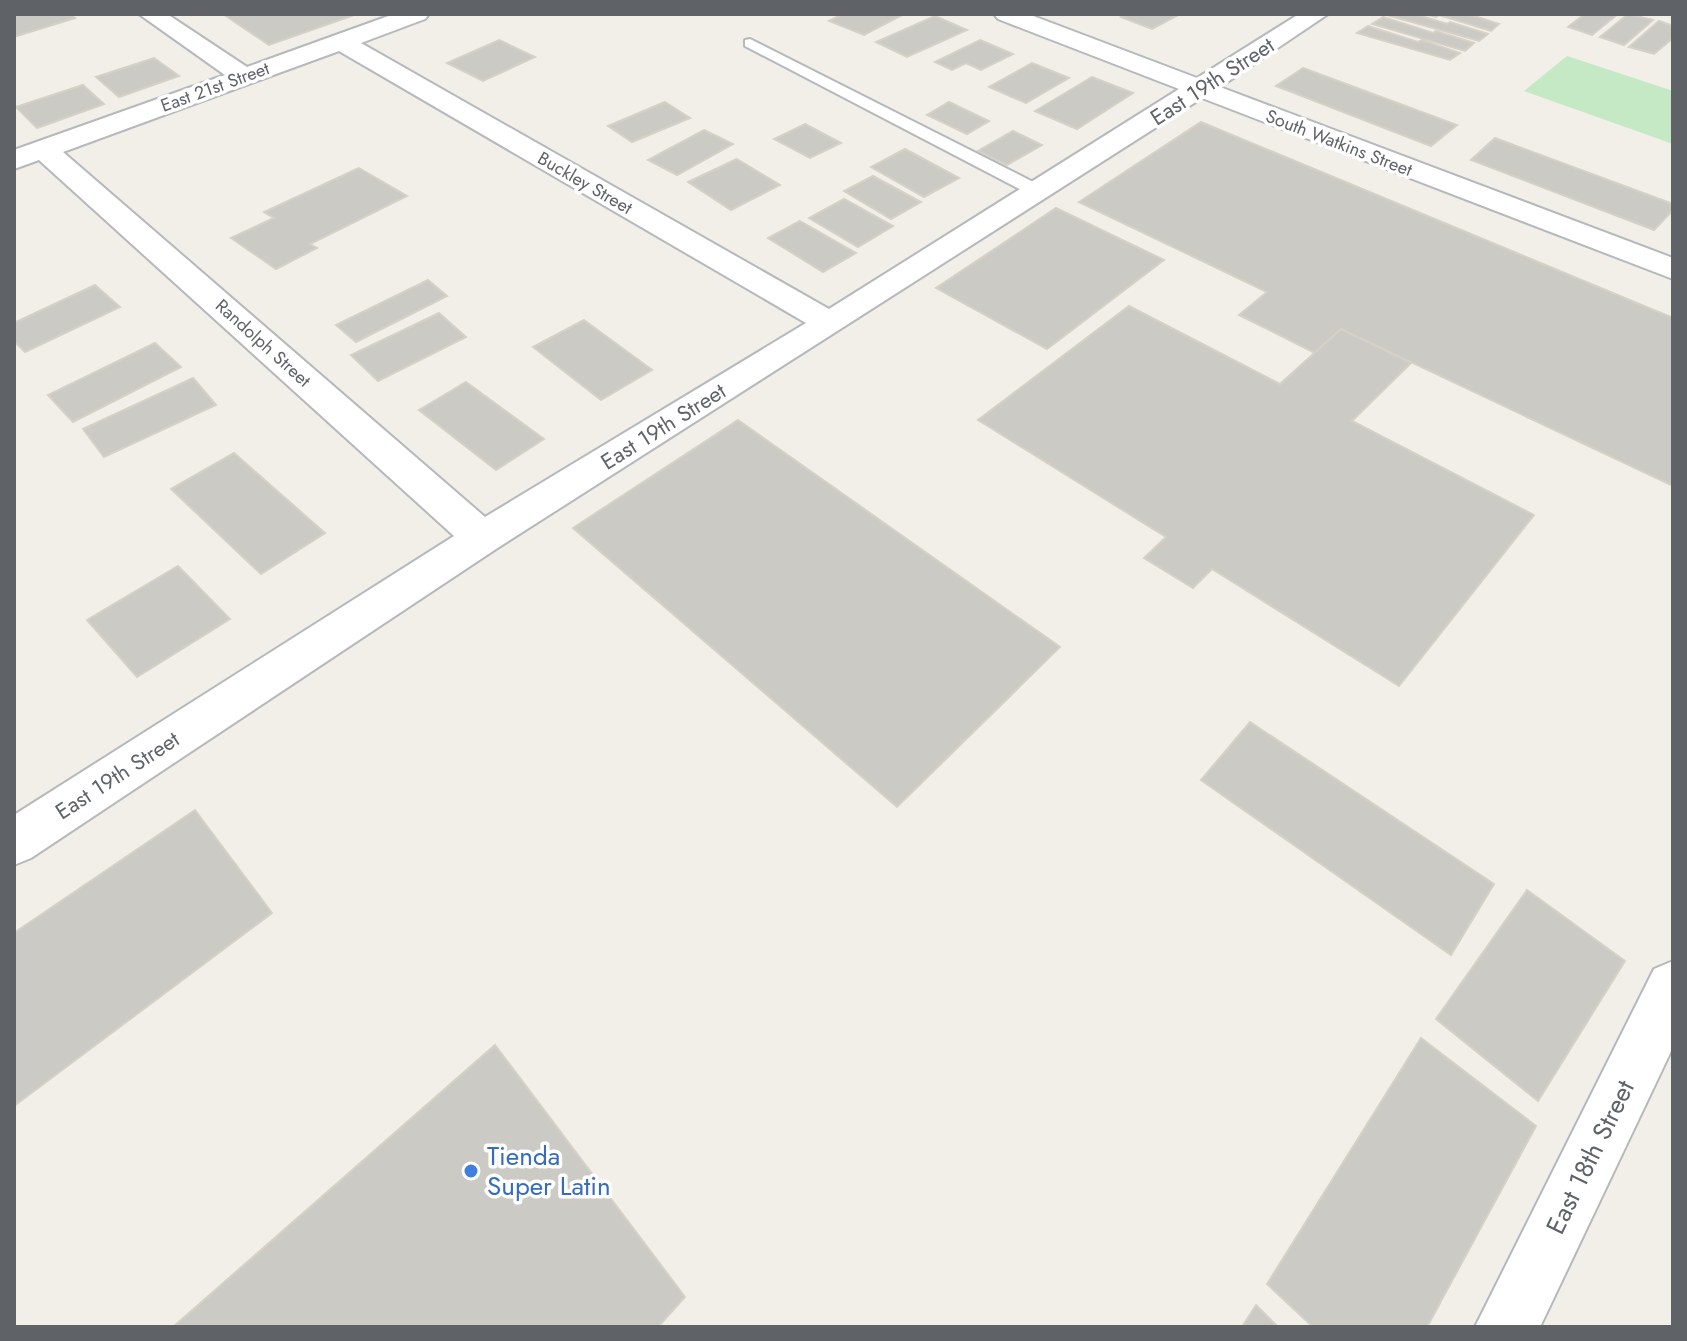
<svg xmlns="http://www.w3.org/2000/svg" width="1687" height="1341" viewBox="0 0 1687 1341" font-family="Jost,sans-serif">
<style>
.green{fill:#c5e8c5}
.building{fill:#cccac5;stroke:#d6d1c6;stroke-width:2}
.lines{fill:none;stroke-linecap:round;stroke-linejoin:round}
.lane-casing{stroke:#b5b8bc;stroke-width:4}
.street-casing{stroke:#b5b8bc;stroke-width:4}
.lane{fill:#fff;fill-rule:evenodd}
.street{fill:#fff;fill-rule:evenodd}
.shop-dot{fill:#3f7fe0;stroke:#fff;stroke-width:3}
.labels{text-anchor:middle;stroke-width:7;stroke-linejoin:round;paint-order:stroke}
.far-street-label{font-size:18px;fill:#5f6368;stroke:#fff}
.street-label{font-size:22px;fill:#5f6368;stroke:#fff}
.near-shop-label{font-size:26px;fill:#366cbe;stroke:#fff;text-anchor:start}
.near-street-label{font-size:26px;fill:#5f6368;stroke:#fff}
</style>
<rect width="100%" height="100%" fill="#f1efe8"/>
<path class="green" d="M1567,56L1673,91V144L1524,91Z"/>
<g class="building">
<path d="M14,14H70L75,18L14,37Z"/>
<path d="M223,14H357L269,45Z"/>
<path d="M843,14H904L864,35L829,21Z"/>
<path d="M1126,14H1180L1152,29L1121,17Z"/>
<path d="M1415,14L1447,24L1450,22L1488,34L1479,41L1387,15Z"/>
<path d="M1425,14H1468L1499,24L1491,31L1439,15L1436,17Z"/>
<path d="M1585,14H1618L1592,35L1568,27Z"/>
<path d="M1628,14L1653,20L1624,45L1600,37Z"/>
<path d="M935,16L967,30L907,57L876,42Z"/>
<path d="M1383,17L1433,33L1436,31L1474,43L1465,51L1372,24Z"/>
<path d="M1659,21L1673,26V38L1654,54L1629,47Z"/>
<path d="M1368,26L1418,42L1422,40L1460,53L1450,60L1357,33Z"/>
<path d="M499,40L535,57L483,81L447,63Z"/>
<path d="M980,40L1013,54L981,70L966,63L952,70L935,62Z"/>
<path d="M154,58L179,76L119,97L96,77Z"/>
<path d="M1032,63L1069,78L1026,103L989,87Z"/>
<path d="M1303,68L1457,125L1431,146L1276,86Z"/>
<path d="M1092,77L1133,93L1077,129L1035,111Z"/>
<path d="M83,85L104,104L37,128L16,107Z"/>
<path d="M665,102L690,118L632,142L608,126Z"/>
<path d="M949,102L989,121L967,134L927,115Z"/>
<path d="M1201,122L1673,318V486L1341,329L1315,353L1239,315L1267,292L1079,202Z"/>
<path d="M805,124L841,143L810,158L774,139Z"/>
<path d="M704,130L733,144L677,175L648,160Z"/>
<path d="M1013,131L1042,145L1007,165L978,151Z"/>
<path d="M1495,138L1673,204V210L1654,230L1471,160Z"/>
<path d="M905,149L959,178L924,197L871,167Z"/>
<path d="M737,159L780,185L731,210L688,182Z"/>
<path d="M359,168L407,196L310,244L317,248L276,269L231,238L274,218L264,212Z"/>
<path d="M873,176L921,202L891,219L844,191Z"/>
<path d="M844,199L893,226L858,247L809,218Z"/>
<path d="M1056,208L1164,260L1047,349L936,288Z"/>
<path d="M800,221L856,253L823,272L768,238Z"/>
<path d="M428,280L447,296L356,342L336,325Z"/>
<path d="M95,285L120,307L25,352L14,341V323Z"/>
<path d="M1129,306L1280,384L1341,329L1411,363L1352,421L1534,515L1399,686L1212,569L1193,588L1144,558L1166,537L978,420Z"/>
<path d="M439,313L466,337L378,381L351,355Z"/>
<path d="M584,320L652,370L601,400L533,347Z"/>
<path d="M155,343L181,367L73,422L48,395Z"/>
<path d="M193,378L216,405L104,457L83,429Z"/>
<path d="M466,382L544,439L496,470L419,410Z"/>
<path d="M738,420L1060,647L897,807L573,528Z"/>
<path d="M234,453L325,533L261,574L171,489Z"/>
<path d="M178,566L230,619L137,677L87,620Z"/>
<path d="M1250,722L1494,884L1451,955L1201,780Z"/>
<path d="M195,810L272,913L14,1106V933Z"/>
<path d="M1527,890L1625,961L1538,1101L1436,1019Z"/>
<path d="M1421,1038L1536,1126L1427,1327H1313L1267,1284Z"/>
<path d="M495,1045L685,1297L658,1327H173Z"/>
<path d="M1256,1305L1278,1327H1242Z"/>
</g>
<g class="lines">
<defs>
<path id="lane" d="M750,39L1045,188L1048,192L1039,197L1033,196L745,46V40Z"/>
<g id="street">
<path d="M139,14H167L247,67L394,14H429L425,19L361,43L829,309L1179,89L998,19L994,14H1028L1197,78L1299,14H1328L1220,87L1673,258V279L1202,98L496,549L31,858L14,865V815L454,536L39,160L14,169V150L225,75ZM339,51L806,323L485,517L63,152Z"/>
<path d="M1673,961V1047L1540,1327H1475L1654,969Z"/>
</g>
</defs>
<use href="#lane" class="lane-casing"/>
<use href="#street" class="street-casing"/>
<use href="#lane" class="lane"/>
<use href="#street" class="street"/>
</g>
<circle class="shop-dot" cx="471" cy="1171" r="8"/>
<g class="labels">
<g class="far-street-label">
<text transform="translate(215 87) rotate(-20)" y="6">East 21st Street</text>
<text transform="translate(1339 143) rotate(21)" y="6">South Watkins Street</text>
<text transform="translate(585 183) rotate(30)" y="6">Buckley Street</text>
<text transform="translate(263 343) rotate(42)" y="6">Randolph Street</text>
</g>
<g class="street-label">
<text transform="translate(1212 81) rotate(-33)" y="8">East 19th Street</text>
<text transform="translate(663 426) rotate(-32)" y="8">East 19th Street</text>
<text transform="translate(117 775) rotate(-33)" y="8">East 19th Street</text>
</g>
<g class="near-shop-label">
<text x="487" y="1165">Tienda<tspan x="487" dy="30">Super Latin</tspan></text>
</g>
<g class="near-street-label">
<text transform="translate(1590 1157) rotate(-64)" y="9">East 18th Street</text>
</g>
</g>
<rect width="1687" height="1341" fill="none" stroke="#5f6368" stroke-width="32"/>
</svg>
